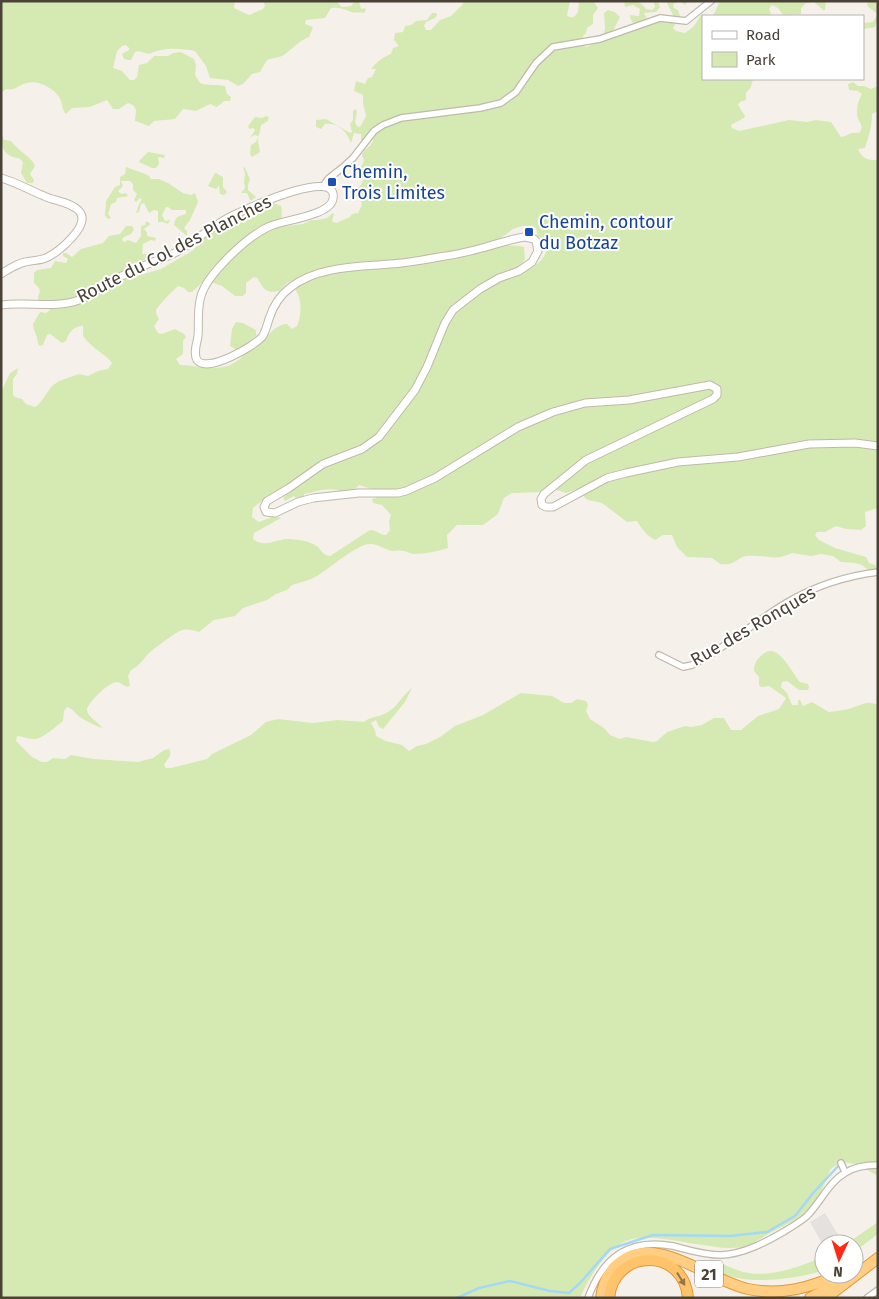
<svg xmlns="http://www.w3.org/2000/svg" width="879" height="1299" viewBox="0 0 879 1299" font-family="'Fira Sans',sans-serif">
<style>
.green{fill:#d5eab2;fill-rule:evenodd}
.parking{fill:#e4e1de}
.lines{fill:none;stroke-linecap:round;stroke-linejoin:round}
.stream{stroke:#a5d9f3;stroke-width:2.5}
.minor-casing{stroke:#c1b8ac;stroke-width:8}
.tertiary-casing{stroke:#c1b8ac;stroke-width:9}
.trunk-casing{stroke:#e39736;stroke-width:12}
.motorway-casing{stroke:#e39736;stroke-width:12}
.minor{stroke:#fff;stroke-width:5.5}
.tertiary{stroke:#fff;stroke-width:7}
.trunk{stroke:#ffce82;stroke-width:10}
.motorway{stroke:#ffc36b;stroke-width:10}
.oneway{fill:#92754c}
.transit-dot{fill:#1a4fb4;stroke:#fff;stroke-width:2}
.labels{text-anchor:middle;stroke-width:4;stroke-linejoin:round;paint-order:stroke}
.shield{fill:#fff;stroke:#807a73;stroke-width:1}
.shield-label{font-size:16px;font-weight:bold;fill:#4a4137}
.transit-label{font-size:18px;fill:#164399;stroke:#fff;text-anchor:start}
.street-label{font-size:18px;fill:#4a4137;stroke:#fff}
</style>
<rect width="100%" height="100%" fill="#f5f1ea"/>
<g class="green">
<path d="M1,1H235L234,8L236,9L249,15L263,9L265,6L263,1H336L342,7L351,6L355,1H359L361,9L365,8L366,10L364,13C360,12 355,13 351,12C344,9 338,7 331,8L325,18L306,20L305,24L313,27L309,37C298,41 292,50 282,56C278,58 272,58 267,60L260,72L252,74L243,84L238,86L228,80L210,78L206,66L195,51C178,48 164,47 149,54L138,51L135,52L131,60H128L124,59L122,54L129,50V48L126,45L122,46L117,51L113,68L122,71L130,80H134L137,77L139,65L147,63L154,56H168L173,53L181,52L194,59L196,65L195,75L200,83C208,86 217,84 225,86L227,94L231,97L230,101H224L217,107L210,104L196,111L183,109L175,119L154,121L149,126L135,121L136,110L133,105L128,103L119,109H113L107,100L90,107L72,108L66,114C61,109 63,102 59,97C53,88 38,80 27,83C17,85 17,91 6,89L1,93Z"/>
<path d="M464,1H570L567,15L569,17H574L578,12L579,1L594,2L598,8L593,15V24L587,28L586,33L583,36V45L586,47L603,40L605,28L604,13L608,10L615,12L620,17L613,31L615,36L621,34L623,28L625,26L632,30L637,29L638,24L632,22L630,17V15L639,16L640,9L633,5L625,7L624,1C636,1 640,0 646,9L652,10L655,7L653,1H658L660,7L656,12L644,13L648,21L656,19L659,15H662L665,19H672L673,15L666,1H688L685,5L680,1L673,4L674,8L678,10L680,16L673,28L676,31L685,33C697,25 694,25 701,15L703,16V79H753L751,87L746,93V100L740,102L738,105L745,116L744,118L731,125L732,128L739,131L789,120L807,122L816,120L831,122L841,137L845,136L851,133H859C866,125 857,122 857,114C857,106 858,101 862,94L858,91L849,90L848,84L853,82L858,86H864L871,89L878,86V111L872,114C872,126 869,136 865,148L858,149C862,159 868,160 878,160V508L865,512L866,526L861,530L846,529L836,526L825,532H817L815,535L819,540L835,548L866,557L869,563L875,565L878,569L868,570L862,565L855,563L841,562L833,556L821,554L811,556L792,553C775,562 764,554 746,556C740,557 737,561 732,563C729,565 724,564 720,564L712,558L687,557L677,547L672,535H663L655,540C646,535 642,529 637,521L627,522L602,503L588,500L584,497L580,489H577L566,493L553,489L545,492L512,493L504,498L498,514L483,525H457L447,535L448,548C440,551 423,554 414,554C410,554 407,551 403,551C399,550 396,551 392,551C384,549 378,544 370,544C357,544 329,569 317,576C309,581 301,582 292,585L287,590L276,594L267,600L243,608L235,616L214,620L199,632C192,630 187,628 180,631C176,632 151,651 148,654C143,660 138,667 131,670L128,676L130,685L128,687C124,686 121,683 117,682C110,681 87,703 87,710C88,718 98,721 102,728C100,728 82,719 80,717C75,714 74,709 67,707L64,711L63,721C55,727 42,740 33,739C27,739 22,736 17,736L16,741L32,757L42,762H47L53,758L65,759L71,755L94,759L138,762L153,758L164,750L169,749C173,756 167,759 164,765L166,768H171L207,759L212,754L251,735L266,722L278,719L313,723L338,720L364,722C369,717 379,717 386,713C397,708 402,695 412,688L405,702L383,729L379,727L376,720L371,723L375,730L376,736L386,741L402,745L409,751L417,746L426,744L440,737L455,726L483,715L521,693L552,696L564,703H571L577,699L586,701L588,705L586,711L590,719L604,728L610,735L620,739L626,737L653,742L657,741L667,732L685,726L691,727L702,725L714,718H724L731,730H741L758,716L779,709L786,698L769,686L761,687L759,685V677L754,671C754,663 757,659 763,654C778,641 792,673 800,682L808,684L809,687L808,690H799L787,681L782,682L781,687L787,693L792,705H798V700H800L803,706L812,702L829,712C837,711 847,710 854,707C865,704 866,700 878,705V1176C863,1168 845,1154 830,1170C815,1210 809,1213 772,1232C761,1237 754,1245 742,1247C726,1250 712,1246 696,1244C676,1241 653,1235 632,1239C608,1244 589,1278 580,1298H1V392L10,373L18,368L17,374L13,379V395L15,397L22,399L26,404L35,407L39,404L52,386L59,381L79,374L88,376L98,371L108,369L112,363C107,355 84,343 83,334C83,331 83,328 83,326C74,325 68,334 66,341L62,343L50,334L47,335L43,345L40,346L38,344C38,336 33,331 33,324L40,312L46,313L50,310L38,301C37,291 45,293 34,283V273L37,270L51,268L55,261L66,263L68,259L63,256V253H66L72,257L81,249L103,243L109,236L120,234L126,226H132L134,230L131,234L124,237L122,240L124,242L128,240L136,243L141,236V226L145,225L146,221L151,224L144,229L147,232V236L156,238L155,241L151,240L143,244L142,254C151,254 163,252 169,247L170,249L161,253L148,255L144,260L128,270L130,278L161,269L192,251L212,231L231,224L240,217L263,211L274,203L281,206C283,213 280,219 283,225L286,226L303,224L311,220H318L327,218L333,213L334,214L332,221L336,223L350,217L352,214L358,213L362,205L358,190L365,177V170L361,167L364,161L362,155C364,147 373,148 374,136L371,134L361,144V134L354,133L351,143C347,132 338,122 325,124L321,129L316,127V120L326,119L350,133L352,132L350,124L353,120V111L355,109L357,111L355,122L357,126L360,127L366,116L363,103V95L354,91L356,81L365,84L368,78L372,77L376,69H371C377,62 381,58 391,54L393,48L399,46L394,40L395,33L403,32L405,26L411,25L416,21L427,20L432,13H436L437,15L435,18L426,22L424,26L426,30H431L440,20L451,16L462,5ZM522,226H529L536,228L538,237L546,239C550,256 539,264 524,272H522L520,266L525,259L524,247L520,246L504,245L502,242V237L513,229ZM254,277L257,278C264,288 264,294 279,291L288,282L290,283C302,294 303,311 297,326L292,329L287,324C269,325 263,349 246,352L242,347L256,336V330L243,323L236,322L232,329L230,346L244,355C224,376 203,365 180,365L176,359L183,354V341L186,337L184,334L175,329L162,334L158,333L154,326L159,319C158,317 156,314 156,311C156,307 174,290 178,286L184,288L188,292H192L205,280L222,286L235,296H243L246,293V283ZM359,485L377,491L376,498L372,499L373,503L382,505L391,515L389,521L390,530L386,535C380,535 377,530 370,530L330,556C323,555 322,551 318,547C311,541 296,539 287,539C275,540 264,548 253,539L254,533L281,518L274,516L259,522L252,517L253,508L272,493L281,489L287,493L283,498L285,501L294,496L297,499L304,498V494C316,492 331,485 344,493L353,491Z"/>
<path d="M720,1H826L825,10H823L814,2L806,3L801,8V14L783,15L778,8L772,5L769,9L771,13L769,16H713Z"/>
<path d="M868,1H878V21L875,27L864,29L863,37V23L873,22L877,15C875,10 870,10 867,5Z"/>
<path d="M266,116L269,117L268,121L261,125L258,141L260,152L252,157L250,154L251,145L256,142L259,136L254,135L250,138L255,130L253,128L249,129L248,126L255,117L262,118Z"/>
<path d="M1,133L4,140L11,141C18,151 32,157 35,166L30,174L34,180L33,183H27L21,173L23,162C19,156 14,159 9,155C1,151 1,141 1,133Z"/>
<path d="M148,152L165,155L164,158L158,157L159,164L156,168H152L139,162L140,160Z"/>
<path d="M126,167L148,175L151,179H159L168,183L183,193L191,195L195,193L198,202L190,220L184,228L187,231V236L174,225C175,216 179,216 186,214V210H172L168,207H166L162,215L165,221L170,220L168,224L163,222H158V211L154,210L149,213L144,203L141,204L139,212L136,213L139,204L142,200L140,198L136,202L134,200L137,194L133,190V184L130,181H121L123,186L118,191L121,194L126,193L128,196L117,198L116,202L111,204L108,214L111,218L108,219L105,216L106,201L115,187L120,185V177L125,174Z"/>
<path d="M243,167L245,168L250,179L248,185V190L256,197L252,200H250L247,193H241L245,188L244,182L245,174Z"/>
<path d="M215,173H216L223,177V187L227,192L224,195L220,194L219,186L216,189L208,186Z"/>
<path d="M878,1222V1234L854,1252V1244H846Z"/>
<path d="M824,1256V1270C800,1279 731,1289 714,1266L715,1264L720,1263C729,1266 739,1272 749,1273C772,1277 803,1266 824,1256Z"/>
</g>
<path class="parking" d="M825,1213L840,1238L831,1244H824V1247L810,1222Z"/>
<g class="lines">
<path class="stream" d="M457,1298L479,1288L510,1281L550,1291L569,1293L580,1283L610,1249L653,1235L730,1236L767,1232L795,1216L814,1192L840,1164"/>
<defs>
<g id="minor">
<path d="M323,186L328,179L342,168L353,158L374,131L383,125L401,118L480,108L501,103L516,92L536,63L553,47L600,39L660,18L686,21L711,1"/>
<path d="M659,655L683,667L692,665C726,648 754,622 786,603C813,587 846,576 878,572"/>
<path d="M841,1163L845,1172"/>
<path d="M588,1298C603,1257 629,1238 673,1246C689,1250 704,1255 721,1255C744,1254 766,1242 785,1231C793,1226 800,1222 807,1216C820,1203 829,1182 845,1173C854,1167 867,1165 878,1165"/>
<path d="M867,1298L878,1290"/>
</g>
<g id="tertiary">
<path d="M1,178C16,182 29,190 44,196C54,201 71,202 79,211C92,225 59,251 48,257C41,261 33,260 25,262C16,264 9,269 1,274"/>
<path d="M1,305C26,301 55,309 79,300C91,296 102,286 113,280C126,274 140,267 153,262C163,258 172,255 180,250C200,238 216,222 238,213C249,208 339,166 333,199C330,216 282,220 268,227C247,237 207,274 201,296C197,309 199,323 198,336C197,343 193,353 197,360C207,374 254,346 262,337C266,331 267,325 269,319C273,306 280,295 291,287C318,266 358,267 390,264C407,263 423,260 439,257C453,255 468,252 482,248C497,244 510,239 525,237L534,239L536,241L538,251L532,262L519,271L499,278L480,289L453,310L445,323L427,367L415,390L379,437L362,449L323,464L289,488L267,501L264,507L266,512L275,513L298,502L313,498L359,493H398L406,491L435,478L518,427L553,412L585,403L629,400L710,385L717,389V395L713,399L586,460L544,494L541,499L542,505L546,507H553L607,478L626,473L678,462L738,457L809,444L855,443L878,446"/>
</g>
<g id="trunk">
<path d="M601,1298C603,1283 608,1271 620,1262C657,1233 710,1281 748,1289C780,1296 810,1288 840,1274"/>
<path d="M810,1298L836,1284"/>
<path d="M826,1298L878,1258"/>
</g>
<path id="motorway" d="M609,1298C614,1248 684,1247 688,1298"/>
</defs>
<use href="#minor" class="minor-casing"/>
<use href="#tertiary" class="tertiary-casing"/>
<use href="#trunk" class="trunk-casing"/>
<use href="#motorway" class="motorway-casing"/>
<use href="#minor" class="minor"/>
<use href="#tertiary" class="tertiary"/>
<use href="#trunk" class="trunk"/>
<use href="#motorway" class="motorway"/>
</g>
<defs><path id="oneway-solid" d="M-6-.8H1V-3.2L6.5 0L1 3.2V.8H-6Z" transform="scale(1.25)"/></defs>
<use class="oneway" href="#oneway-solid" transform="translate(681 1279) rotate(58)"/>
<g class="transit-dot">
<rect x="327" y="177" width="10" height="10" rx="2.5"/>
<rect x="524" y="227" width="10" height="10" rx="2.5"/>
</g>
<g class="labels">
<rect class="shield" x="695" y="1260.5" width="28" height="27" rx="4"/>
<g class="shield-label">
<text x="709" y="1280">21</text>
</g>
<g class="transit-label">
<text x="342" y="178">Chemin,<tspan x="342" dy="21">Trois Limites</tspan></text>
<text x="539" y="228">Chemin, contour<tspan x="539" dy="21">du Botzaz</tspan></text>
</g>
<g class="street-label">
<text transform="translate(174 249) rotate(-27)" y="6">Route du Col des Planches</text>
<text transform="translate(753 626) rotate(-30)" y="6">Rue des Ronques</text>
</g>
</g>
<rect width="879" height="1299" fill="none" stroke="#4a4137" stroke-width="5"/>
<rect x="702" y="15" width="162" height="65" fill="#ffffff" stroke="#b7b3af"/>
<rect x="712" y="31" width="25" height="8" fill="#ffffff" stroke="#b7b3af"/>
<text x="746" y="40" font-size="15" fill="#4a4137">Road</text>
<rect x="712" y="52" width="25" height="15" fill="#d5eab2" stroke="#b7b3af"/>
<text x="746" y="65" font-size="15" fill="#4a4137">Park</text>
<g transform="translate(839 1259) rotate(184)"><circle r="24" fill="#ffffff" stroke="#b7b3af"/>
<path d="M0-4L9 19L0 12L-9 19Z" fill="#ff2917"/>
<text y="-8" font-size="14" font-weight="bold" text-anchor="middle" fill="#4a4137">N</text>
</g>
</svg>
